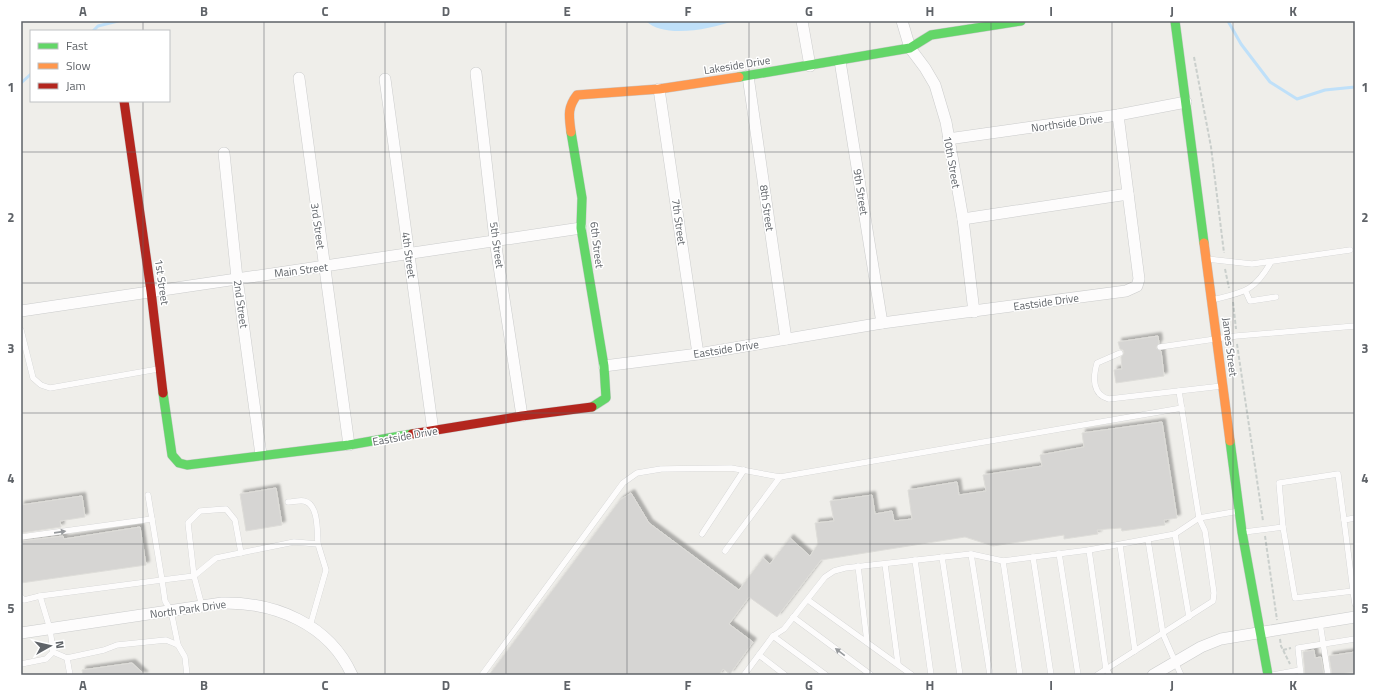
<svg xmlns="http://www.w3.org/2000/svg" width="1376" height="696" viewBox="0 0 1376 696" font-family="'Titillium Web',sans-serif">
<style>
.water{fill:#bfe0f9}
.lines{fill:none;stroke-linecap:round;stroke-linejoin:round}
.stream{stroke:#bfe0f9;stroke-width:3}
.building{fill:#d6d5d3;stroke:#deddd9;filter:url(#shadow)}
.lane-casing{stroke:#cbcccc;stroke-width:6}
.street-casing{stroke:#cbcccc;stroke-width:12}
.fast-casing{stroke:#cacacb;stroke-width:10}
.slow-casing{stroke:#cacacb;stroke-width:10}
.jam-casing{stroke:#cacacb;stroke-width:10}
.path{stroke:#cacfcc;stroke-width:2;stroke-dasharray:4 2;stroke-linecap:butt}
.lane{stroke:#fdfcfc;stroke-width:5.5}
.street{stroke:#fdfcfc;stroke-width:11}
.fast{stroke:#63d668;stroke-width:9}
.slow{stroke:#ff974d;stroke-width:9}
.jam{stroke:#b3261e;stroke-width:9}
.oneway{fill:#96999c}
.grid{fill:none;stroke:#5f6368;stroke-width:1;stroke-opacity:0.55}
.labels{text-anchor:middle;stroke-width:3;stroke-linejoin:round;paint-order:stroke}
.street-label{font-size:11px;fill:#5f6368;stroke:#fff}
.neatline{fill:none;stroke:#5f6368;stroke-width:1.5}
.grid-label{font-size:13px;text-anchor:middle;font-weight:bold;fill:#5f6368}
</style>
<defs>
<filter id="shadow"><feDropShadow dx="3.5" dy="-3.5" stdDeviation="1" flood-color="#0004"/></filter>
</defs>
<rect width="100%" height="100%" fill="#efeeea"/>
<path class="water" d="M646,21H733C711,29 664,39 646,21Z"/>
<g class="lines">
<g class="stream">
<path d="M1228,21L1241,44L1270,82L1297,99L1325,90L1355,87"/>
<path d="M93,31L98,26L118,21"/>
<path d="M21,83L31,74"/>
</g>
</g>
<g class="building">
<path d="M1158,336L1159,343L1156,348L1161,351L1164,376L1116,383L1114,370L1122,369L1121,357L1124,353L1123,350L1120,349L1118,342Z"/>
<path d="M1162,422L1177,518L1164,520L1165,525L1122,531L1121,528L1107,529L1097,530L1098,534L1064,539V535L993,546L965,537L821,560L777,617L749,597L729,624L753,642L730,674L723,669L719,675H489L620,500L631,493L649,523L739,590L763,558L770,564L790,538L810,556L818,544L815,523L834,521L830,501L872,495L875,514L892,511L894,521L912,519L908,490L957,482L959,495L986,491L983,475L1042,466L1040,455L1084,447L1082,433Z"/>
<path d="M276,488L282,525L246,531L240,494Z"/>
<path d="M82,496L85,517L60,521L61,527L21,533V505Z"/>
<path d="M140,527L146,565L21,583V541L63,536L64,539Z"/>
<path d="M1314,650L1315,658L1321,657L1324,675H1305L1303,652Z"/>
<path d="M1355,652V672L1332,675L1329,656Z"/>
<path d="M132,663L145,675H83L82,670Z"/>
</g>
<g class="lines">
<defs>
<g id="lane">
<path d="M1207,259L1252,264L1350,250"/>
<path d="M1246,292L1250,301L1276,297"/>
<path d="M1212,300C1244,292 1254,292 1271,262"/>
<path d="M21,330L33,378L41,385L50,388L158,369"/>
<path d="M1160,347L1236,336L1355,326"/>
<path d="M1120,353L1097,363C1093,377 1092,395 1109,399L1222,386"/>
<path d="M148,495L162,580L194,576L202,606"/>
<path d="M288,502C293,502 299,500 304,501C319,504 317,532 318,544"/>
<path d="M1283,527L1279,483L1338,474L1344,520"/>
<path d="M1244,532L1283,527L1295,598L1353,591L1355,604"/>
<path d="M702,534L744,470"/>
<path d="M1175,534L1189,617"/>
<path d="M21,537L152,519"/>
<path d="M1148,540L1163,634L1181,675"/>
<path d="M1120,545L1135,651"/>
<path d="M1089,550L1106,669L1110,675"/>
<path d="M725,551L780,477"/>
<path d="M1059,553L1078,675"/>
<path d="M971,554L990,675"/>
<path d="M942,557L960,675"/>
<path d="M1033,557L1051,675"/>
<path d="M915,560L931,675"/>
<path d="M1003,561L1020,675"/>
<path d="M885,564L898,664"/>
<path d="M858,566L867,642"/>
<path d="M194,576L216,558L294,542L318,544L326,570L310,626"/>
<path d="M194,576L188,523L200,511L226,509L235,520L241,553"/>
<path d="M1353,591L1344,520L1355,518"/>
<path d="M40,596L162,580L165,601L171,611L178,645"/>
<path d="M21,597L24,600L40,596L50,629L53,652"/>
<path d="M808,600L912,675"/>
<path d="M793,617L871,675"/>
<path d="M1320,623L1328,675"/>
<path d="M773,636L826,675"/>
<path d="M53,652L67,658L70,675"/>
<path d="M759,655L785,675"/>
<path d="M67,658L104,650L117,645L166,640L178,645L185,657L187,675"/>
<path d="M21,664L46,659L53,652"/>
<path d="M482,675L623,483L637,473L661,469L731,468L780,477L1182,408"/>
<path d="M744,675L773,636L784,629L825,577L834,571L845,568L971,554L1003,561L1089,550L1175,534L1199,518L1239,511"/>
<path d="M1097,675L1213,601L1214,593L1205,531L1199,518L1179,391"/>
<path d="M1273,675L1300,670"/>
<path d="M1301,675L1298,648L1355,639"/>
</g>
<g id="street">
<path d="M802,21L810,66"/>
<path d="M902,21L910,48L925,68L935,85L946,122L963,219L974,312"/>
<path d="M840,61L882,323"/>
<path d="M476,73L495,240L522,416"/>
<path d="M748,76L786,339"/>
<path d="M299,78L349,445"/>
<path d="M385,79L433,431"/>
<path d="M659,89L698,354"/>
<path d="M948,139L1118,115L1186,102"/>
<path d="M224,153L237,278L261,455"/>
<path d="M963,219L1128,194"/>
<path d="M21,311L581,228"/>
<path d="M604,366L698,354L882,323L1126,291L1137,286L1139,279L1118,115"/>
<path d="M21,633L222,603C275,602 329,624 352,675"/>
<path d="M1153,675L1201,647L1221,639L1355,617"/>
</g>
<g id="fast">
<path d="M1175,21L1204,243"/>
<path d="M739,77L910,48L931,35L1021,21"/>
<path d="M571,132L582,198L581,228L604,366L606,398L592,407"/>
<path d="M163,393L172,455L179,463L187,465L349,445L412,434"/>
<path d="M1230,441L1242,532L1268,675"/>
</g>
<g id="slow">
<path d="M571,132C569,116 567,108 577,95L659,89L739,77"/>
<path d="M1204,243L1230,441"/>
</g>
<g id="jam">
<path d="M124,101L151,291L163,393"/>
<path d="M412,434L522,416L592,407"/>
</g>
</defs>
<use href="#lane" class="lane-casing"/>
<use href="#street" class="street-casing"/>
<use href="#fast" class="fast-casing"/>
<use href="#slow" class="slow-casing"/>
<use href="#jam" class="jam-casing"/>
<g class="path">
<path d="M1194,57L1211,147L1224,253"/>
<path d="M1225,269L1229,288"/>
<path d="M1233,302L1236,329"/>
<path d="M1237,344L1263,521"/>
<path d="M1265,536L1277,620"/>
<path d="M1280,639L1281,646L1290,664"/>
<path d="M1283,650L1291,648"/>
</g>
<use href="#lane" class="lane"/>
<use href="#street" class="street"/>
<use href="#fast" class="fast"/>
<use href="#slow" class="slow"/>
<use href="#jam" class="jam"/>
</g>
<defs><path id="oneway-solid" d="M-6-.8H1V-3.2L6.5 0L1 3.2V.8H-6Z"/></defs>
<g class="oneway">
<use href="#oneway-solid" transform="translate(60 532) rotate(-8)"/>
<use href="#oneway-solid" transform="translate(840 652) rotate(-143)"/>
</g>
<path class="grid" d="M143,21V31M264,21V675M385,21V675M506,21V675M627,21V675M749,21V675M870,21V675M991,21V675M1112,21V675M1233,21V675M143,101V675M21,152H1355M21,283H1355M21,413H1355M21,544H1355"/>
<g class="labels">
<g class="street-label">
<text transform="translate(737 65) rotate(-9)" y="4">Lakeside Drive</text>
<text transform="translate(1067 123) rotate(-8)" y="4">Northside Drive</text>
<text transform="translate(952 162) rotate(80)" y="4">10th Street</text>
<text transform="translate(861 192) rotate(81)" y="4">9th Street</text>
<text transform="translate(767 208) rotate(82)" y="4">8th Street</text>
<text transform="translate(679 222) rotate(82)" y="4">7th Street</text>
<text transform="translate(318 226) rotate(82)" y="4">3rd Street</text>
<text transform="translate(497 245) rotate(82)" y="4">5th Street</text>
<text transform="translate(597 245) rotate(83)" y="4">6th Street</text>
<text transform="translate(409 255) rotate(82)" y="4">4th Street</text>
<text transform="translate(301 270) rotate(-7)" y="4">Main Street</text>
<text transform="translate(162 282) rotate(82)" y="4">1st Street</text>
<text transform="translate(1046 302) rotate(-8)" y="4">Eastside Drive</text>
<text transform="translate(241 304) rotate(82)" y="4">2nd Street</text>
<text transform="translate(1230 347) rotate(83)" y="4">James Street</text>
<text transform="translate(726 349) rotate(-9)" y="4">Eastside Drive</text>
<text transform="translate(405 436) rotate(-10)" y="4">Eastside Drive</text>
<text transform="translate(188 609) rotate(-8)" y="4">North Park Drive</text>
</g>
</g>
<rect width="1376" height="696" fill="none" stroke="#ffffff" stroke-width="44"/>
<rect x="30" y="30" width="140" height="72" fill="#ffffff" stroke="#bfc1c3"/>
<rect x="38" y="43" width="20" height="6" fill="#63d668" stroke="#bfc1c3"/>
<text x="66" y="50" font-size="12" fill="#5f6368">Fast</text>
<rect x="38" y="63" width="20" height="6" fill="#ff974d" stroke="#bfc1c3"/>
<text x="66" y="70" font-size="12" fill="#5f6368">Slow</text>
<rect x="38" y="83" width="20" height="6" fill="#b3261e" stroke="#bfc1c3"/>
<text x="66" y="90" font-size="12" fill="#5f6368">Jam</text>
<g transform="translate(50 646) rotate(82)" stroke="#ffffff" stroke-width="3" paint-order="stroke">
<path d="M0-3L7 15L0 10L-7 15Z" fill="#5f6368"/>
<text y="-6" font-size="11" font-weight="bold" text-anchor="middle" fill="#5f6368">N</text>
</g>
<rect x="22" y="22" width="1332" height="652" class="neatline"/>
<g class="grid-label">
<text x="83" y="16">A</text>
<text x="204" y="16">B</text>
<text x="325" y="16">C</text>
<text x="446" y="16">D</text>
<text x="567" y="16">E</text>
<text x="688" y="16">F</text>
<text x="809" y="16">G</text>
<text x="930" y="16">H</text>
<text x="1051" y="16">I</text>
<text x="1172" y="16">J</text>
<text x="1293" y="16">K</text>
<text x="11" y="92">1</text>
<text x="1365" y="92">1</text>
<text x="11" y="222">2</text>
<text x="1365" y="222">2</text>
<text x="11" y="353">3</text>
<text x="1365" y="353">3</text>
<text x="11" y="483">4</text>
<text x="1365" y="483">4</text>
<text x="11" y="613">5</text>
<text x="1365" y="613">5</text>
<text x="83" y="690">A</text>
<text x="204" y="690">B</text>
<text x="325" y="690">C</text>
<text x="446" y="690">D</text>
<text x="567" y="690">E</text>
<text x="688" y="690">F</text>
<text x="809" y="690">G</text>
<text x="930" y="690">H</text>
<text x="1051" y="690">I</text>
<text x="1172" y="690">J</text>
<text x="1293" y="690">K</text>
</g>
</svg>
